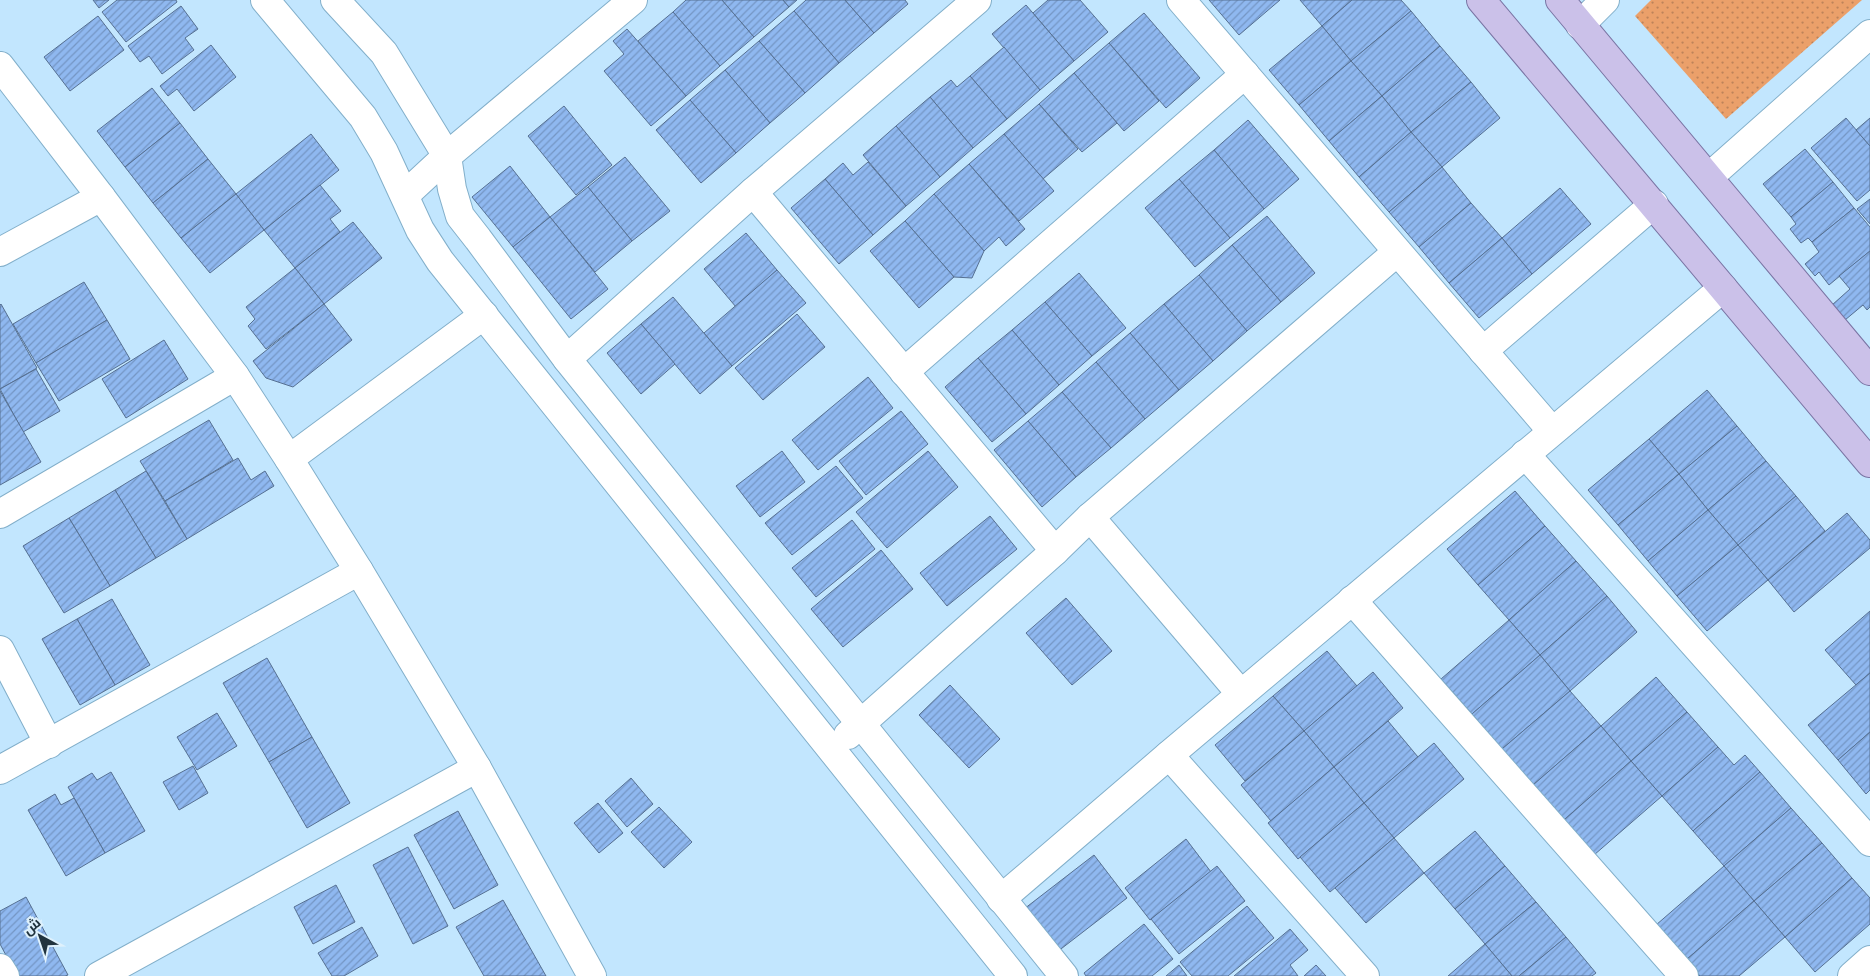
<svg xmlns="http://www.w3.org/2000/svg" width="1870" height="976" viewBox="0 0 1870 976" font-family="'Alegreya Sans',Cairo,sans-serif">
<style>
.park{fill:url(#park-dots)}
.building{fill:url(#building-hatch);stroke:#567092}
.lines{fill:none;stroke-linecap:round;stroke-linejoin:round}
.minor-casing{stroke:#82afca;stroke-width:30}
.major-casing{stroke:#7974a3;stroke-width:30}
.minor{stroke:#fff;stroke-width:28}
.major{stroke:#cbc1e9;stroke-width:28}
</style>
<defs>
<pattern id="park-dots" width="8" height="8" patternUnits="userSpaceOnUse" patternTransform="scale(1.25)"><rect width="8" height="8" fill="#eba06a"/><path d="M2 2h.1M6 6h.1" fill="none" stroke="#be8359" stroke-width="1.8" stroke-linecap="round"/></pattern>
<pattern id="building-hatch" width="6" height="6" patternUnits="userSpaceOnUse" patternTransform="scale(1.25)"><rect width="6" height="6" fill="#8fb8f0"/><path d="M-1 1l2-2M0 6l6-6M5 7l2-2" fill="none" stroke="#7496c4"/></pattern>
</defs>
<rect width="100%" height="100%" fill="#c2e6fe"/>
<path class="park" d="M1651,0H1862L1726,119L1635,16Z"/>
<g class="building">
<path d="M93,0H109L99,8Z"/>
<path d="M117,0H176L177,2L126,42L102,12Z"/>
<path d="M686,0H722L754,37L720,66L673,12Z"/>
<path d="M722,0H783L789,7L754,37Z"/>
<path d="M783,0H797L789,7Z"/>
<path d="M806,0H845L874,33L839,63L794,11Z"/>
<path d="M845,0H905L908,4L874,33Z"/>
<path d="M1048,0H1080L1108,32L1074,61L1033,13Z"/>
<path d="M1209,0H1280L1239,35Z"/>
<path d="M1300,0H1352L1322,26Z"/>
<path d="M1352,0H1401L1411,11L1351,61L1322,26Z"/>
<path d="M1026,5L1074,61L1040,90L992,34Z"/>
<path d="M181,6L198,29L185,38L194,50L162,74L149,56L140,62L128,46Z"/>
<path d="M794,11L839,63L805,93L759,41Z"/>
<path d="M1411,11L1440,46L1382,96L1351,61Z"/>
<path d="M673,12L720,66L686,96L638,41Z"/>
<path d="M1144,13L1200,78L1166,108L1109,43Z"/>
<path d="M98,16L124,50L70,91L44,57Z"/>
<path d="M1322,26L1351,61L1299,105L1269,70Z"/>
<path d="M627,29L686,96L651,126L604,71L624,54L613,41Z"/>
<path d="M759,41L805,93L770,123L725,70Z"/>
<path d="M1109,43L1159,101L1124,131L1074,73Z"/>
<path d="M211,45L236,77L194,111L177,89L168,96L160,86Z"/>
<path d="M1440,46L1471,82L1411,132L1382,96Z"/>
<path d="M1004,47L1040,90L1007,119L970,76Z"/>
<path d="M1351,61L1382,96L1329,141L1299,105Z"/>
<path d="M725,70L770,123L736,153L690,100Z"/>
<path d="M1074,73L1117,123L1082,152L1039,104Z"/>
<path d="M970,76L1007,119L973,148L930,97L951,80L957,87Z"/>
<path d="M1471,82L1500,118L1442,167L1411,132Z"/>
<path d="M152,88L180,123L125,167L97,131Z"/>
<path d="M1382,96L1411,132L1359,177L1329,141Z"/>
<path d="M930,97L973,148L940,177L896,126Z"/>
<path d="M690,100L736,153L701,183L656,130Z"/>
<path d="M1039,104L1078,149L1043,179L1004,134Z"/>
<path d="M564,106L612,165L576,195L528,136Z"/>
<path d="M1846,118L1870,146V190L1857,201L1811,148Z"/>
<path d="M1870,118V146L1856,130Z"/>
<path d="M1248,120L1299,179L1264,209L1214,150Z"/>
<path d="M180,123L208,159L153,203L125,167Z"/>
<path d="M896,126L940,177L906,206L863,155Z"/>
<path d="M1411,132L1442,167L1389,212L1359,177Z"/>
<path d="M311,134L339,170L264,230L236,194Z"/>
<path d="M1004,134L1054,191L1019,221L969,164Z"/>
<path d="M1805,149L1833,182L1791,217L1763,184Z"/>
<path d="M1214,150L1264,209L1230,238L1179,179Z"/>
<path d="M625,157L670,211L632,241L588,187Z"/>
<path d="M208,159L236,194L181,238L153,203Z"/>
<path d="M868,162L906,206L873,235L825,179L843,163L853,175Z"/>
<path d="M969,164L1025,229L1006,246L999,237L984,251L934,194Z"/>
<path d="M510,166L550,217L513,247L472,197Z"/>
<path d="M1442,167L1471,203L1419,247L1389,212Z"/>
<path d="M825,179L873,235L839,264L791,208Z"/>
<path d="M1179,179L1230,238L1195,267L1145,208Z"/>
<path d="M1833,182L1854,208L1812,242L1808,238L1801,243L1790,229L1796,224L1791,217Z"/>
<path d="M320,185L341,211L330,219L340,232L295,268L264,230Z"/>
<path d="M588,187L632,241L595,272L550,217Z"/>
<path d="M1560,188L1591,224L1532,274L1502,238Z"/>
<path d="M236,194L264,230L210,273L181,238Z"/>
<path d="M934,194L984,251L972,278L954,277L905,221Z"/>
<path d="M1870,199V224L1857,209Z"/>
<path d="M1471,203L1502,238L1449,283L1419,247Z"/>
<path d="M1854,208L1870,227V251L1829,285L1819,272L1815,276L1805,264L1819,252L1812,242Z"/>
<path d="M1267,216L1315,273L1281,302L1232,245Z"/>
<path d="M550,217L608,289L571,319L513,247Z"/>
<path d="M905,221L954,277L919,308L870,251Z"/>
<path d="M353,222L382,258L324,304L295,268Z"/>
<path d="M746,233L777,270L736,307L704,269Z"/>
<path d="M1502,238L1532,274L1479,318L1449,283Z"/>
<path d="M1232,245L1281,302L1247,331L1199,275Z"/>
<path d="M1870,251V307L1867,310L1863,305L1845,320L1832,305L1850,289L1839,276Z"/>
<path d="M295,268L324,304L266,349L248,326L255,319L246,307Z"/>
<path d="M777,270L806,303L732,366L704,333Z"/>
<path d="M1079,273L1126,328L1092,356L1045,302Z"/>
<path d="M1199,275L1247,331L1213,361L1164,304Z"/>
<path d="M84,282L107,320L36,363L13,324Z"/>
<path d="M673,297L732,366L700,394L641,324Z"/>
<path d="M1045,302L1092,356L1059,385L1012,330Z"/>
<path d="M1,304L37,368L0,389V305Z"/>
<path d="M324,304L352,340L293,387L266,378L253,361Z"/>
<path d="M1164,304L1213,361L1179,390L1130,333Z"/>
<path d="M797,314L825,347L763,400L735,368Z"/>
<path d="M107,320L130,359L59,401L36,363Z"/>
<path d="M641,324L675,364L641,394L607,353Z"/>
<path d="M1012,330L1059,385L1026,414L978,358Z"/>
<path d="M1130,333L1179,390L1145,419L1096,362Z"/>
<path d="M164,340L188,379L126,418L102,379Z"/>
<path d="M978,358L1026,414L992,442L945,387Z"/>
<path d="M1096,362L1145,419L1111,448L1062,392Z"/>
<path d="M36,369L60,411L23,432L0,389Z"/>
<path d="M868,377L893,408L818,470L792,440Z"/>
<path d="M1707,390L1737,426L1679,474L1649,439Z"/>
<path d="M0,391L41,462L0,485Z"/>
<path d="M1062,392L1111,448L1076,477L1028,421Z"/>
<path d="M901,411L928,444L866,495L839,461Z"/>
<path d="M209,420L233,460L165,501L140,461Z"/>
<path d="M1028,421L1076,477L1042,507L994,450Z"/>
<path d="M1737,426L1766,461L1708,510L1679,474Z"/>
<path d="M1649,439L1679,474L1618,525L1588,490Z"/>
<path d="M782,451L805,482L760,517L736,486Z"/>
<path d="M928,451L958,487L887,548L856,512Z"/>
<path d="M238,458L251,480L265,471L274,486L187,539L165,501Z"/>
<path d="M1766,461L1796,496L1738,545L1708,510Z"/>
<path d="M836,466L863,498L792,555L765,523Z"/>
<path d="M146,471L187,539L156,558L115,490Z"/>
<path d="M1679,474L1708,510L1648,561L1618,525Z"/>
<path d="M115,490L156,558L110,586L69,518Z"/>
<path d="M1515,491L1545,526L1478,585L1447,549Z"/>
<path d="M1796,496L1825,531L1768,580L1738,545Z"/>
<path d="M1708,510L1738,545L1677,596L1648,561Z"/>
<path d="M1847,513L1870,540V548L1794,612L1768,580Z"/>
<path d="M990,516L1017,549L947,606L920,573Z"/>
<path d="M69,518L110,586L64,613L23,546Z"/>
<path d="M852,520L875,549L816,597L792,568Z"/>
<path d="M1545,526L1576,561L1509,620L1478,585Z"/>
<path d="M1738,545L1768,580L1707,631L1677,596Z"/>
<path d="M881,550L913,589L843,647L811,609Z"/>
<path d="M1576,561L1607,596L1540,655L1509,620Z"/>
<path d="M1607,596L1637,632L1570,691L1540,655Z"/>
<path d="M1066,598L1112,651L1072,685L1026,633Z"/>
<path d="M112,599L150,665L115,685L77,619Z"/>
<path d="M1870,611V673L1856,685L1825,650Z"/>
<path d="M77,619L115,685L80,705L42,639Z"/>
<path d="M1509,620L1540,655L1472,714L1441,679Z"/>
<path d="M1327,651L1357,686L1304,731L1273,696Z"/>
<path d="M1540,655L1570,691L1502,749L1472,714Z"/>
<path d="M267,658L312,737L269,762L223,683Z"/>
<path d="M1373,672L1403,708L1334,767L1304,731Z"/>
<path d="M1870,673V732L1838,760L1808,725Z"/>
<path d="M1656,677L1687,712L1631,761L1601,726Z"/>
<path d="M950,685L1000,739L969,768L919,715Z"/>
<path d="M1570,691L1601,726L1533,785L1502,749Z"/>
<path d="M1273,696L1304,731L1245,781L1215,745Z"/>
<path d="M1687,712L1718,747L1662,796L1631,761Z"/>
<path d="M217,713L237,746L197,770L177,737Z"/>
<path d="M1388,721L1418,757L1364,803L1334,767Z"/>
<path d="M1601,726L1631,761L1564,820L1533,785Z"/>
<path d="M1304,731L1334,767L1271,821L1241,785Z"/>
<path d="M1870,732V790L1866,794L1838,760Z"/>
<path d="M312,737L350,803L307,828L269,762Z"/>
<path d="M1434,743L1464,779L1394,838L1364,803Z"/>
<path d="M1718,747L1734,765L1745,755L1760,772L1693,831L1662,796Z"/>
<path d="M1631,761L1662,796L1594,855L1564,820Z"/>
<path d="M193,766L208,793L179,810L163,782Z"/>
<path d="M1334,767L1364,803L1298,859L1268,823Z"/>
<path d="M111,772L145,831L105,853L68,787L92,773L97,780Z"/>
<path d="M1760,772L1791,808L1724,866L1693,831Z"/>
<path d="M631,778L653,804L627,827L605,801Z"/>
<path d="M55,794L61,805L74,798L105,853L66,876L28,810Z"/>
<path d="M598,803L623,833L599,853L574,823Z"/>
<path d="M1364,803L1394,838L1330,892L1300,857Z"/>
<path d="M659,807L692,842L664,868L631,832Z"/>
<path d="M1791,808L1822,843L1754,901L1724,866Z"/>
<path d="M458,811L498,885L454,909L414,835Z"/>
<path d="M1475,831L1505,866L1455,909L1424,873Z"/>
<path d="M1394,838L1424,873L1366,923L1335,888Z"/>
<path d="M1186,839L1211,872L1150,920L1125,888Z"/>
<path d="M1822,843L1852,878L1785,937L1754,901Z"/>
<path d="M408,847L448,926L413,944L373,865Z"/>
<path d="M1094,855L1127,898L1057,952L1024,909Z"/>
<path d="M1217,866L1245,901L1179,954L1151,919Z"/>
<path d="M1505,866L1536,902L1485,944L1455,909Z"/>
<path d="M1724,866L1754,901L1686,960L1656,925Z"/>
<path d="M1852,878L1870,898V924L1815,972L1785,937Z"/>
<path d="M336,885L355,922L313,944L294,907Z"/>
<path d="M26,897L68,975L65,976H17L0,944V911Z"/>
<path d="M503,900L546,976H484L456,927Z"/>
<path d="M1754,901L1785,937L1739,976H1700L1686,960Z"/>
<path d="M1536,902L1566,937L1519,976H1512L1485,944Z"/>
<path d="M1247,906L1274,938L1228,976H1192L1180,962Z"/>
<path d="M1144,924L1173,959L1152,976H1086L1084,973Z"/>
<path d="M362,927L378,956L344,976H332L318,953Z"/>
<path d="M1290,929L1308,950L1290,965L1298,976H1234Z"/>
<path d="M1566,937L1596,973L1592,976H1519Z"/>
<path d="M1485,944L1512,976H1448Z"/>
<path d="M1179,965L1187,976H1166Z"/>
<path d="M1316,965L1326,976H1304Z"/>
</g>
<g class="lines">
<defs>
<g id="minor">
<path d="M265,0L363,117L384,152L420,230L440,261L1013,976"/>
<path d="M335,0L384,53L447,156L452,189L460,216L478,239L567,359L1064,976"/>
<path d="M1181,0L1552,431"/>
<path d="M1580,25L1605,0"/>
<path d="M0,66L101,197L235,376L289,459L359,571L477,768L592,976"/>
<path d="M1709,177L1870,34"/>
<path d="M753,192L1055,551"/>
<path d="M405,195L447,156L633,0"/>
<path d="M0,252L101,197"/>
<path d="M1483,351L1654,204"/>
<path d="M567,359L753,192L977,0"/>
<path d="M904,372L1245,74"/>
<path d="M1525,454L1870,842"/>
<path d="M289,459L484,315"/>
<path d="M0,514L235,376"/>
<path d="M1090,517L1241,694"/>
<path d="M1352,600L1684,976"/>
<path d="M0,650L49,744"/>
<path d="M848,735L1055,551L1090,517L1397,252"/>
<path d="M1169,755L1365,976"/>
<path d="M0,770L359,571"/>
<path d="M1001,899L1169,755L1723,288"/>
<path d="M0,968L5,976"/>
<path d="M99,976L477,768"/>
<path d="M1852,976L1870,960"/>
</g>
<g id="major">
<path d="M1481,0L1870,463"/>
<path d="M1560,0L1870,371"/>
</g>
</defs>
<use href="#minor" class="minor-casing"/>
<use href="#major" class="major-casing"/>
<use href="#minor" class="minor"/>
<use href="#major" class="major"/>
</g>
<g transform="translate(40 936) rotate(320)" stroke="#dff1fc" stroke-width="4" paint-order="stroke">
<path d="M0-4L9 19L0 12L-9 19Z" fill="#21333e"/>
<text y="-8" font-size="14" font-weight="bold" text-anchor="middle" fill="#21333e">ش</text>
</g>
</svg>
